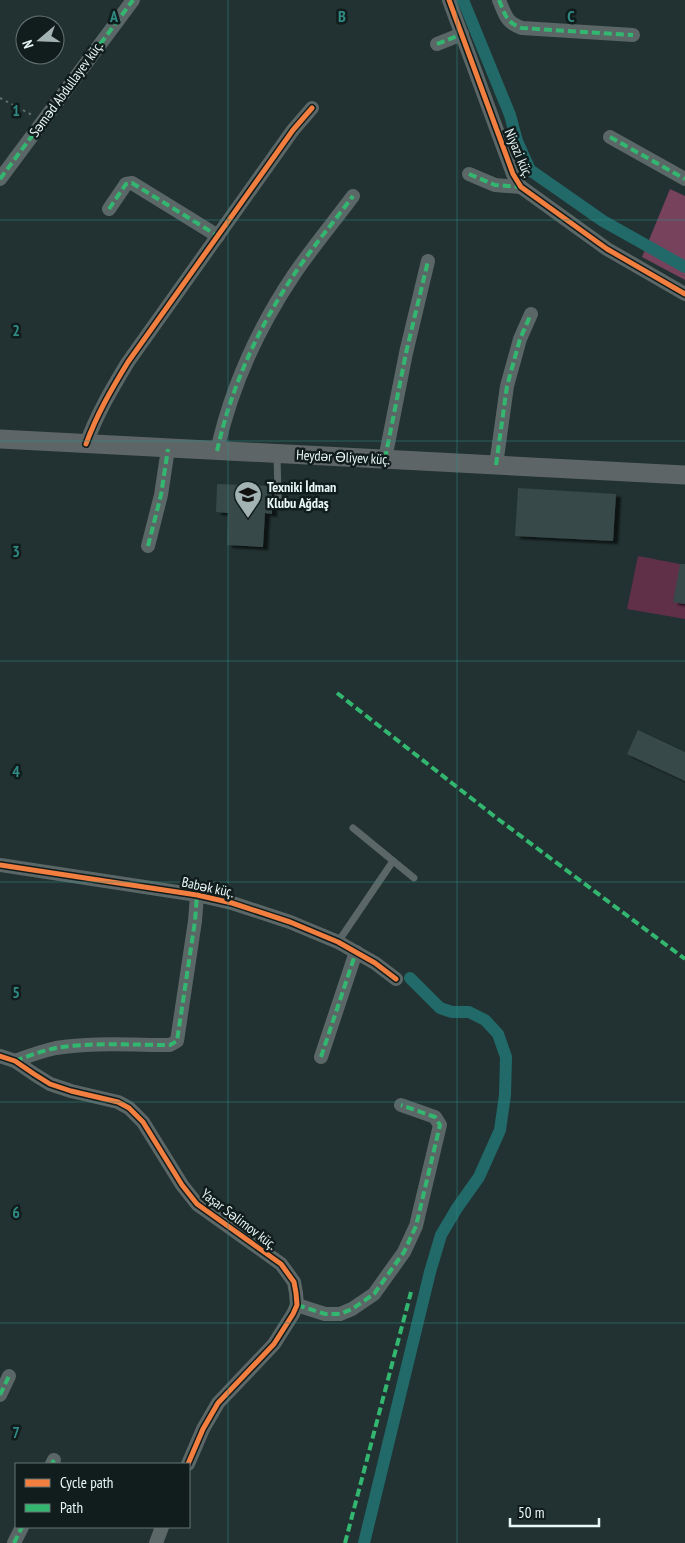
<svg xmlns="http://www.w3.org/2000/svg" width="685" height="1543" viewBox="0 0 685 1543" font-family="'PT Sans Narrow',sans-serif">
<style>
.green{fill:#603049}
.forest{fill:#76425c}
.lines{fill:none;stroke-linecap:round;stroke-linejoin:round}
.canal{stroke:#216a69;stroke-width:12}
.building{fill:#384949;filter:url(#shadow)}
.path{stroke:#636d6d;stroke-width:2;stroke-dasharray:2.5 4;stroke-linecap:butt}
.lane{stroke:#5b6766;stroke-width:7}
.street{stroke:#5b6766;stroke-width:14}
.secondary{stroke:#5e6566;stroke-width:19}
.quiet{stroke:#33b770;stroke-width:4;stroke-dasharray:8 4;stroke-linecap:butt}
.cycleway-casing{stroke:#111c1c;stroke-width:8}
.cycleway{stroke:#f27e40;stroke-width:5}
.grid{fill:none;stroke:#308a83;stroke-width:1;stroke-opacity:0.55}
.labels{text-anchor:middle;stroke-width:5;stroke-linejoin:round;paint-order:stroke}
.street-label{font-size:14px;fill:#e8f8f7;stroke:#111c1c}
.poi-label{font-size:14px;font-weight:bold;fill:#e8f8f7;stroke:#111c1c;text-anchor:start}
.grid-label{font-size:16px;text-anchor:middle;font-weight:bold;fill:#308a83;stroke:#111c1c;stroke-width:5;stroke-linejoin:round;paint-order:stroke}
</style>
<defs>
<filter id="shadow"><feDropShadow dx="5" dy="3" stdDeviation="1" flood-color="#0009"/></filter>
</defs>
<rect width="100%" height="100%" fill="#223131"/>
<path class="green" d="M638,556L685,565V619L627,609Z"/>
<path class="forest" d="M670,189L685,196V280L642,257Z"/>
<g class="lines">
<g class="canal">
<path d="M463,0L510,115L517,141L530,170L603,221L685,267"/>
<path d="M364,1543L430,1272L441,1235L457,1208L479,1177L500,1130L505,1095L506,1057L498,1034L485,1020L469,1012H452L440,1008L410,978"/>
</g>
</g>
<g class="building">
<path d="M217,484L272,486V514L265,513L263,547L227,545L228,513L216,512Z"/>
<path d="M518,488L616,494L613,541L515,536Z"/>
<path d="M680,564H685V604L673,602Z"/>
<path d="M638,730L685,752V781L627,754Z"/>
</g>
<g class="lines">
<path class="path" d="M0,98L32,115"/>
<g class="lane">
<path d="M277,454L278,498"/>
<path d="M353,828L414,878"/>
<path d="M338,942L393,861"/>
</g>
<g class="street">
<path d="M449,0L513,174L521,187L607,249L685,294"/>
<path d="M499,0C505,14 506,23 522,28L633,35"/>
<path d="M437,44L462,34"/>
<path d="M610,137L685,179"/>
<path d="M469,174L495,185L521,187"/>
<path d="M0,179L133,0"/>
<path d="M109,209L126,184L132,183L218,236"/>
<path d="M86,444C97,414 111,390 128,362L293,130L312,108"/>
<path d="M217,451C231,388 257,330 293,276C311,249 333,223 353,196"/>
<path d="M385,459L406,353L428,261"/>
<path d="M496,465L507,386L520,339L531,314"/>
<path d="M148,546L161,495L168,449"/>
<path d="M0,865L197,895L232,903L290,922L338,942L375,963L396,979"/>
<path d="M0,1056L15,1061L34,1074L50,1084L71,1091L118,1102L129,1108L143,1122L182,1185L197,1204L281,1264L294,1282L296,1293L297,1305L293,1314L274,1344L218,1403L203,1429L188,1464"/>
<path d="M321,1057L356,952"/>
<path d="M15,1061C28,1056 42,1051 56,1048C91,1042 134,1045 170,1045L177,1041L195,921L197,895"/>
<path d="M297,1305L325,1314H340L352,1309L374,1294L404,1252L416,1226L440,1125L435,1117L401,1105"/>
<path d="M0,1395L9,1376"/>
<path d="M52,1464L54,1460"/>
<path d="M14,1543L22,1527"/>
<path d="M156,1543L162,1527"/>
</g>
<path class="secondary" d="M0,439L685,475"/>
<g class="quiet">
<path d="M499,0C505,14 506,23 522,28L633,35"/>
<path d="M437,44L462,34"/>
<path d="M610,137L685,179"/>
<path d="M469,174L495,185L521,187"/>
<path d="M0,179L133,0"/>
<path d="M109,209L126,184L132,183L218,236"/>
<path d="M217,451C231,388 257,330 293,276C311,249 333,223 353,196"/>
<path d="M385,459L406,353L428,261"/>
<path d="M496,465L507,386L520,339L531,314"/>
<path d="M148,546L161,495L168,449"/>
<path d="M337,693L494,816L685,959"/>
<path d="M321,1057L356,952"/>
<path d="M15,1061C28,1056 42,1051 56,1048C91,1042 134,1045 170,1045L177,1041L195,921L197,895"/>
<path d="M297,1305L325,1314H340L352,1309L374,1294L404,1252L416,1226L440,1125L435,1117L401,1105"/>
<path d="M0,1395L9,1376"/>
<path d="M52,1464L54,1460"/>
<path d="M14,1543L22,1527"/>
<path d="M345,1543L411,1292"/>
</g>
<defs>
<g id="cycleway">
<path d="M449,0L513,174L521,187L607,249L685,294"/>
<path d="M86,444C97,414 111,390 128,362L293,130L312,108"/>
<path d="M0,865L197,895L232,903L290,922L338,942L375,963L396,979"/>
<path d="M0,1056L15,1061L34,1074L50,1084L71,1091L118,1102L129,1108L143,1122L182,1185L197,1204L281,1264L294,1282L296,1293L297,1305L293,1314L274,1344L218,1403L203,1429L188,1464"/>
</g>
</defs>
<use href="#cycleway" class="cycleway-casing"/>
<use href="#cycleway" class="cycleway"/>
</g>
<path class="grid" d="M228,0V1543M457,0V1543M0,220H685M0,441H685M0,661H685M0,882H685M0,1102H685M0,1323H685"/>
<defs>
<symbol id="university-pin" viewBox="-11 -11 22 30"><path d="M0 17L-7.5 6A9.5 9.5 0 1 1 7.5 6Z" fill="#a3b2b2" stroke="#111c1c"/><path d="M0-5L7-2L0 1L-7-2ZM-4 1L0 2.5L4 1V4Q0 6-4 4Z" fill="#111"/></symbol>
</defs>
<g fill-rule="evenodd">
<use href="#university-pin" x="232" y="479" width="32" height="43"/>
</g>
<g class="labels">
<g class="street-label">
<text transform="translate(66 89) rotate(-54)" y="5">Səməd Abdullayev küç.</text>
<text transform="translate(519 153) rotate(67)" y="5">Niyazi küç.</text>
<text transform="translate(343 457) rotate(3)" y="5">Heydər Əliyev küç.</text>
<text transform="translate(208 887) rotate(12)" y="5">Babək küç.</text>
<text transform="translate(239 1219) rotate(37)" y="5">Yaşar Səlimov küç.</text>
</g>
<g class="poi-label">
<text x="267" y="492">Texniki İdman<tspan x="267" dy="16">Klubu Ağdaş</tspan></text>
</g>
</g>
<g class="grid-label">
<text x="114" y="22">A</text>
<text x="342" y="22">B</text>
<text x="571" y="22">C</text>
<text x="16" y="116">1</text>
<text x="16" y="336">2</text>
<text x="16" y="557">3</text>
<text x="16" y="777">4</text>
<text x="16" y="998">5</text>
<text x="16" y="1218">6</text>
<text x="16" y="1438">7</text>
</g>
<rect x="15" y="1463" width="175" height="65" fill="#111c1c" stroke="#677474"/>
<rect x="25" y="1479" width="25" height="8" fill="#f27e40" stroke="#677474"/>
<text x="60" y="1488" font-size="15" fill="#e8f8f7">Cycle path</text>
<rect x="25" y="1504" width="25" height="8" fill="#33b770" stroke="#677474"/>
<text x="60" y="1513" font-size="15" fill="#e8f8f7">Path</text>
<g transform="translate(40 40) rotate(251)"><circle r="24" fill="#111c1c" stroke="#677474"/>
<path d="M0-4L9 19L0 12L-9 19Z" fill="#a3b2b2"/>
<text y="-8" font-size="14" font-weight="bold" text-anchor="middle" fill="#e8f8f7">N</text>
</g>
<path d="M510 1518v8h89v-8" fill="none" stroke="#e8f8f7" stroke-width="2.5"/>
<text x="518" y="1518" font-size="15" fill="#e8f8f7" stroke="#111c1c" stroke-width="4" paint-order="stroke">50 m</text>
</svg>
